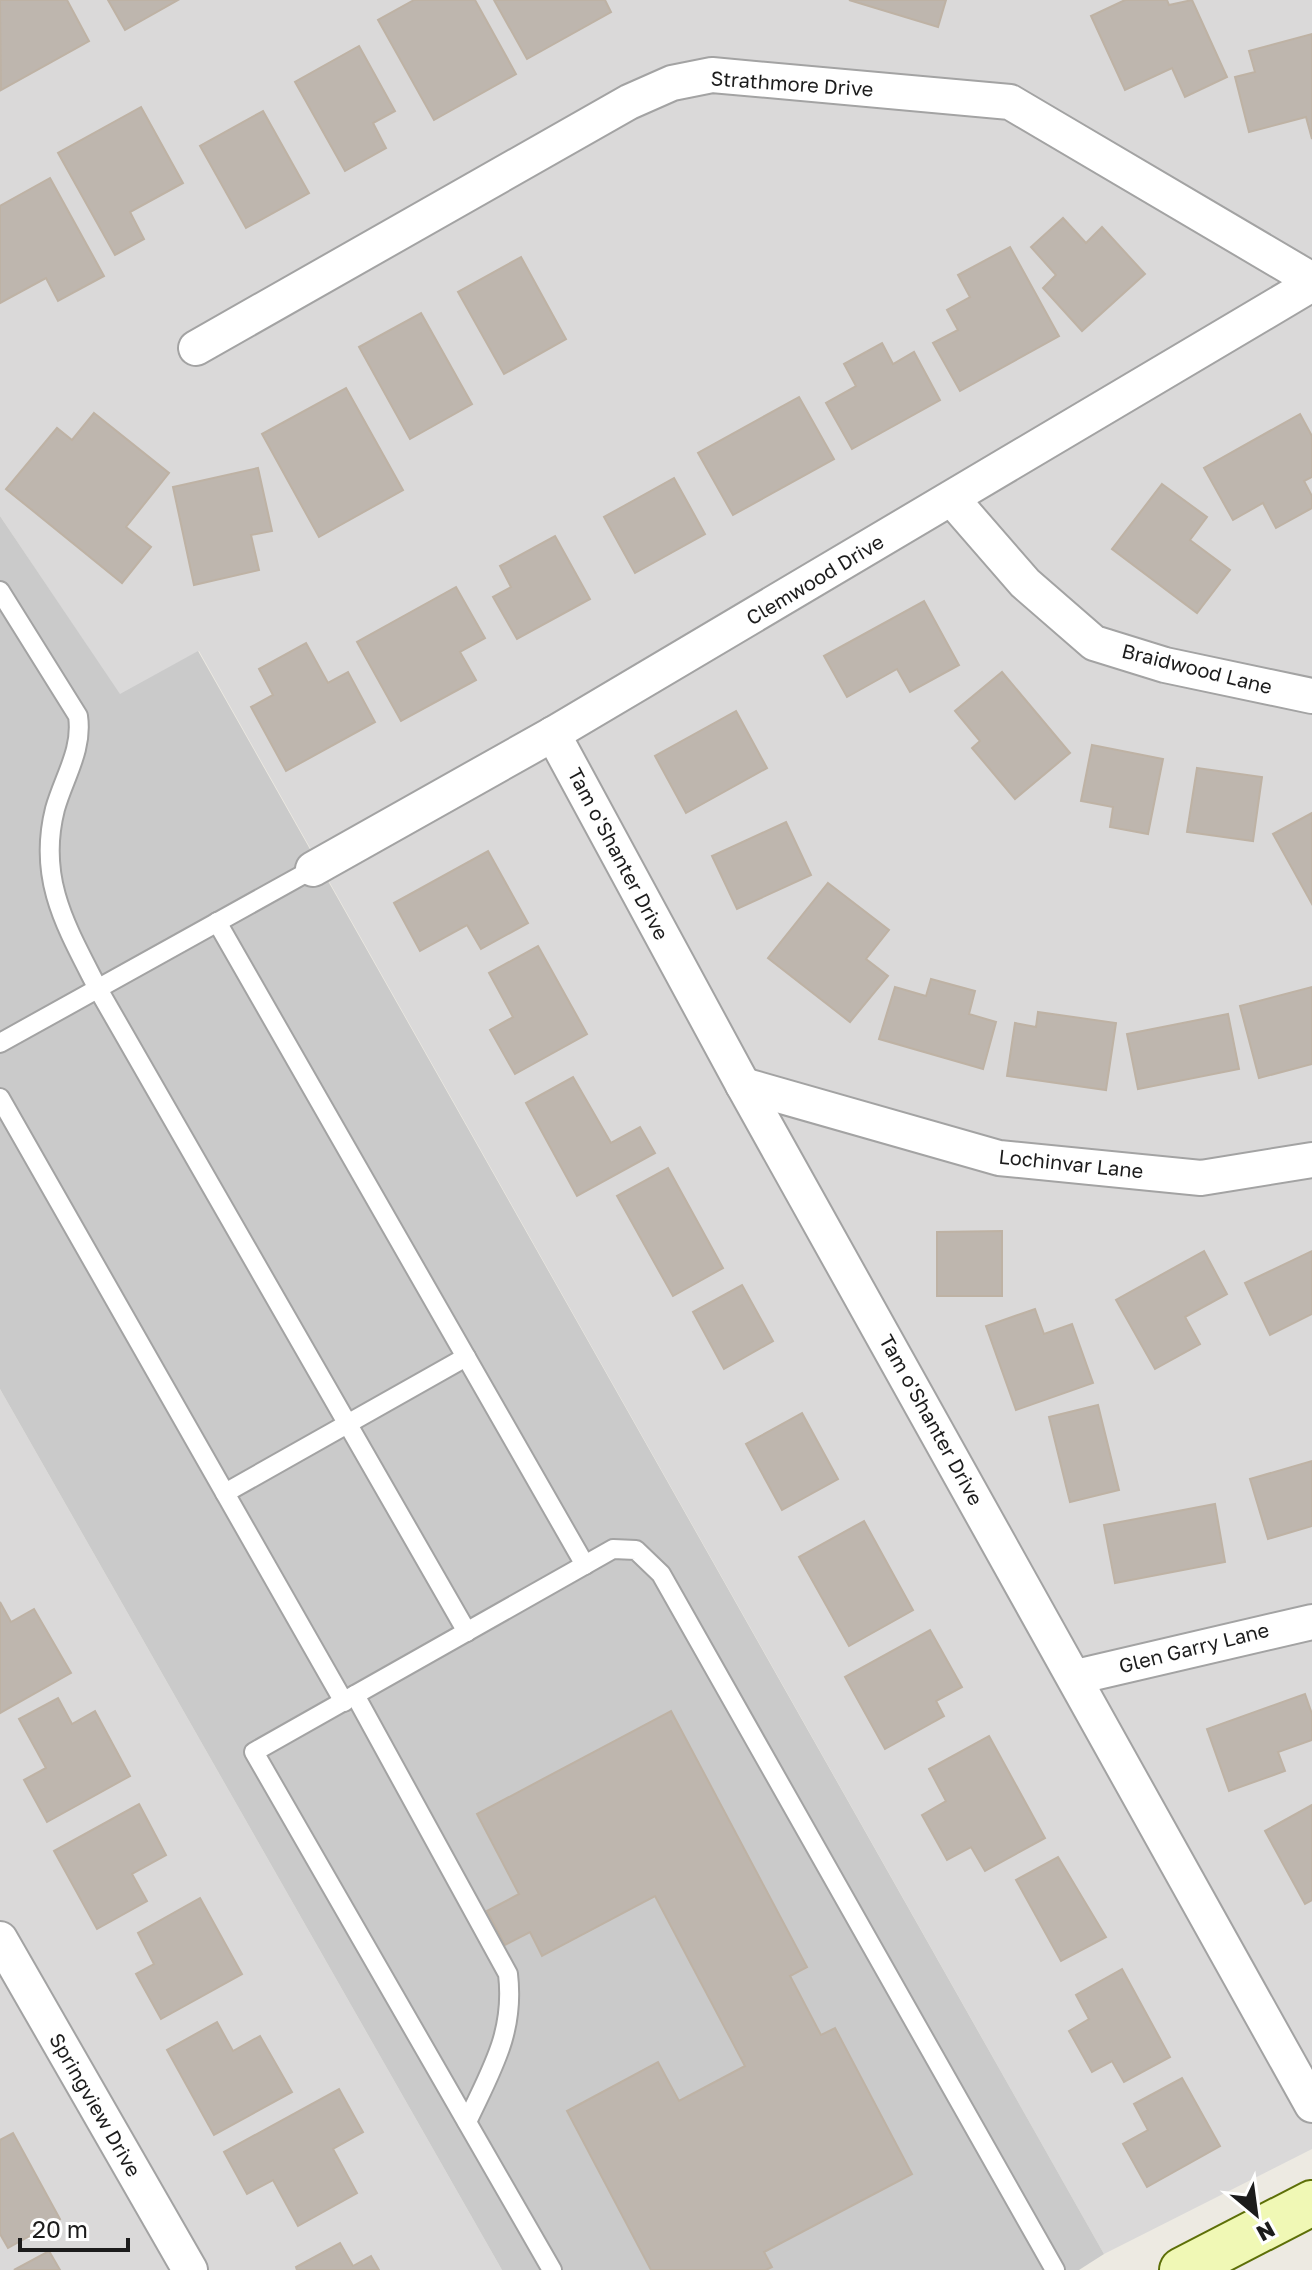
<svg xmlns="http://www.w3.org/2000/svg" width="1312" height="2270" viewBox="0 0 1312 2270" font-family="'Golos Text',sans-serif">
<style>
.residential{fill:#dad9d9}
.religious{fill:#cacaca}
.building{fill:#beb6ae;stroke:#beb2a4;stroke-width:2}
.lines{fill:none;stroke-linecap:round;stroke-linejoin:round}
.lane-casing{stroke:#a3a3a3;stroke-width:22}
.street-casing{stroke:#a3a3a3;stroke-width:38}
.secondary-casing{stroke:#5d6f07;stroke-width:48}
.lane{stroke:#fff;stroke-width:18}
.street{stroke:#fff;stroke-width:34}
.secondary{stroke:#f0f8b5;stroke-width:44}
.labels{text-anchor:middle;stroke-width:6;stroke-linejoin:round;paint-order:stroke}
.street-label{font-size:20px;fill:#1c1c1c;stroke:#fff}
</style>
<rect width="100%" height="100%" fill="#edeae2"/>
<g class="residential">
<path d="M0,0H1312V2149L1104,2254L199,651L120,695L0,516Z"/>
<path d="M0,1389L502,2270H0Z"/>
</g>
<path class="religious" d="M0,516L120,694L198,651L1104,2254L1079,2270H502L0,1389Z"/>
<g class="building">
<path d="M0,0H67L89,41L1,90Z"/>
<path d="M108,0H178L125,30Z"/>
<path d="M414,0H475L516,74L434,120L378,20Z"/>
<path d="M494,0H605L611,12L527,59Z"/>
<path d="M849,0H946L938,27Z"/>
<path d="M1125,0H1167L1169,5L1192,0L1227,77L1185,97L1172,68L1125,90L1091,16Z"/>
<path d="M1312,34V139L1306,117L1249,132L1235,77L1255,72L1249,51Z"/>
<path d="M359,46L395,111L373,123L386,148L345,171L295,82Z"/>
<path d="M141,107L183,183L130,212L144,239L115,255L58,153Z"/>
<path d="M263,111L309,193L246,228L200,146Z"/>
<path d="M50,178L104,276L58,301L46,278L0,303V206Z"/>
<path d="M1063,218L1086,243L1102,227L1145,274L1082,331L1043,288L1056,275L1031,247Z"/>
<path d="M1010,247L1059,336L960,391L933,343L958,330L947,310L970,297L958,275Z"/>
<path d="M521,257L566,339L504,374L458,292Z"/>
<path d="M421,313L472,404L410,439L359,347Z"/>
<path d="M882,343L893,364L914,352L940,400L852,449L826,403L856,386L844,364Z"/>
<path d="M346,388L403,490L319,537L262,434Z"/>
<path d="M799,397L834,459L733,515L698,453Z"/>
<path d="M94,413L169,473L126,527L151,547L122,583L6,489L57,428L72,440Z"/>
<path d="M1300,414L1312,436V477L1304,481L1312,496V508L1276,528L1263,503L1233,520L1204,468Z"/>
<path d="M258,468L272,531L251,535L259,570L194,585L173,487Z"/>
<path d="M674,478L705,534L635,573L604,517Z"/>
<path d="M1162,484L1207,517L1190,540L1230,570L1197,613L1112,549Z"/>
<path d="M555,536L590,599L517,639L493,597L511,587L500,566Z"/>
<path d="M456,587L485,638L460,652L476,680L401,721L357,642Z"/>
<path d="M924,601L959,665L910,692L897,669L847,697L824,656Z"/>
<path d="M306,643L328,683L348,672L375,722L286,771L251,707L273,695L259,669Z"/>
<path d="M1002,672L1070,753L1015,799L972,748L980,741L955,711Z"/>
<path d="M736,711L767,768L686,813L655,756Z"/>
<path d="M1092,745L1163,759L1148,834L1110,827L1113,807L1081,801Z"/>
<path d="M1197,768L1262,777L1253,841L1187,832Z"/>
<path d="M1312,813V904L1273,834Z"/>
<path d="M786,822L811,875L737,909L712,856Z"/>
<path d="M488,851L528,923L481,949L467,925L420,951L394,903Z"/>
<path d="M828,883L889,930L866,959L888,976L850,1022L768,958Z"/>
<path d="M538,946L587,1034L515,1074L490,1030L513,1017L489,973Z"/>
<path d="M931,979L975,991L969,1014L996,1022L983,1069L879,1039L895,987L926,996Z"/>
<path d="M1312,987V1064L1259,1078L1240,1006Z"/>
<path d="M1038,1012L1116,1023L1106,1090L1007,1076L1015,1023L1036,1027Z"/>
<path d="M1228,1014L1239,1069L1138,1089L1127,1034Z"/>
<path d="M573,1077L611,1143L640,1127L655,1153L577,1196L526,1103Z"/>
<path d="M668,1168L723,1268L673,1296L617,1196Z"/>
<path d="M1002,1231V1296H937V1232Z"/>
<path d="M1204,1251L1227,1294L1185,1317L1200,1344L1155,1369L1116,1300Z"/>
<path d="M1312,1251V1314L1270,1335L1245,1283Z"/>
<path d="M742,1285L773,1341L724,1369L693,1312Z"/>
<path d="M1035,1309L1044,1334L1072,1324L1093,1383L1016,1410L986,1326Z"/>
<path d="M1098,1405L1119,1490L1070,1502L1049,1417Z"/>
<path d="M802,1413L838,1479L782,1510L746,1444Z"/>
<path d="M1312,1461V1526L1268,1539L1250,1479Z"/>
<path d="M1215,1504L1225,1562L1115,1583L1104,1525Z"/>
<path d="M864,1521L913,1610L849,1646L799,1557Z"/>
<path d="M0,1602L11,1622L34,1609L71,1673L0,1713Z"/>
<path d="M930,1630L962,1687L936,1701L944,1716L885,1749L845,1677Z"/>
<path d="M1305,1694L1312,1714V1740L1278,1752L1285,1771L1229,1791L1207,1729Z"/>
<path d="M58,1698L72,1724L95,1711L130,1776L47,1822L24,1780L46,1768L19,1719Z"/>
<path d="M671,1711L807,1967L790,1976L821,2035L835,2028L912,2174L764,2252L772,2267L766,2270H651L567,2111L658,2062L679,2101L745,2066L655,1896L542,1956L530,1932L505,1945L487,1911L519,1894L477,1814Z"/>
<path d="M989,1736L1045,1838L985,1871L971,1847L947,1860L922,1815L946,1801L929,1769Z"/>
<path d="M139,1804L166,1855L132,1874L147,1901L97,1929L54,1851Z"/>
<path d="M1312,1805V1900L1305,1904L1265,1831Z"/>
<path d="M1058,1857L1106,1937L1061,1961L1016,1880Z"/>
<path d="M200,1898L242,1974L161,2019L136,1974L154,1964L138,1933Z"/>
<path d="M1122,1969L1170,2057L1124,2082L1112,2061L1092,2072L1069,2031L1089,2019L1076,1995Z"/>
<path d="M217,2022L233,2051L260,2036L292,2092L214,2135L167,2050Z"/>
<path d="M1182,2078L1220,2146L1147,2187L1123,2144L1148,2130L1134,2104Z"/>
<path d="M339,2089L363,2132L333,2149L357,2193L298,2226L273,2180L247,2194L224,2152Z"/>
<path d="M13,2133L60,2219L8,2248L0,2234V2140Z"/>
<path d="M340,2243L353,2266L371,2256L379,2270H297L296,2267Z"/>
<path d="M49,2251L60,2270H14Z"/>
</g>
<g class="lines">
<defs>
<g id="lane">
<path d="M0,591L78,716C83,750 64,777 55,809C37,880 67,928 98,989L467,1632"/>
<path d="M217,922L585,1565"/>
<path d="M0,1043L313,869"/>
<path d="M0,1098L344,1702"/>
<path d="M225,1493L466,1357"/>
<path d="M355,1695L508,1974C515,2033 491,2070 467,2122"/>
<path d="M552,2270L254,1752L613,1549L636,1550L661,1574L1055,2270"/>
</g>
<g id="street">
<path d="M196,348L629,102L672,83L712,75L1010,102L1312,280"/>
<path d="M952,499L1025,583L1094,643L1165,665L1312,696"/>
<path d="M553,734L743,1085L1312,2105"/>
<path d="M313,869L553,734L1312,284"/>
<path d="M743,1085L999,1158L1201,1178L1312,1160"/>
<path d="M1076,1677L1312,1622"/>
<path d="M0,1939L190,2270"/>
</g>
<path id="secondary" d="M1182,2270L1312,2203"/>
</defs>
<use href="#lane" class="lane-casing"/>
<use href="#street" class="street-casing"/>
<use href="#secondary" class="secondary-casing"/>
<use href="#lane" class="lane"/>
<use href="#street" class="street"/>
<use href="#secondary" class="secondary"/>
</g>
<g class="labels">
<g class="street-label">
<text transform="translate(792 84) rotate(4)" y="7">Strathmore Drive</text>
<text transform="translate(815 580) rotate(-31)" y="7">Clemwood Drive</text>
<text transform="translate(1197 669) rotate(14)" y="7">Braidwood Lane</text>
<text transform="translate(618 854) rotate(62)" y="7">Tam o'Shanter Drive</text>
<text transform="translate(1071 1164) rotate(6)" y="7">Lochinvar Lane</text>
<text transform="translate(931 1420) rotate(61)" y="7">Tam o'Shanter Drive</text>
<text transform="translate(1194 1648) rotate(-14)" y="7">Glen Garry Lane</text>
<text transform="translate(95 2105) rotate(60)" y="7">Springview Drive</text>
</g>
</g>
<g transform="translate(1256 2214) rotate(151)" stroke="#ffffff" stroke-width="6" paint-order="stroke">
<path d="M0-6L14 30L0 20L-14 30Z" fill="#1c1c1c"/>
<text y="-12" font-size="22" font-weight="bold" text-anchor="middle" fill="#1c1c1c">N</text>
</g>
<path d="M20 2238v12h108v-12" fill="none" stroke="#1c1c1c" stroke-width="4"/>
<text x="32" y="2238" font-size="24" fill="#1c1c1c" stroke="#ffffff" stroke-width="6" paint-order="stroke">20 m</text>
</svg>
